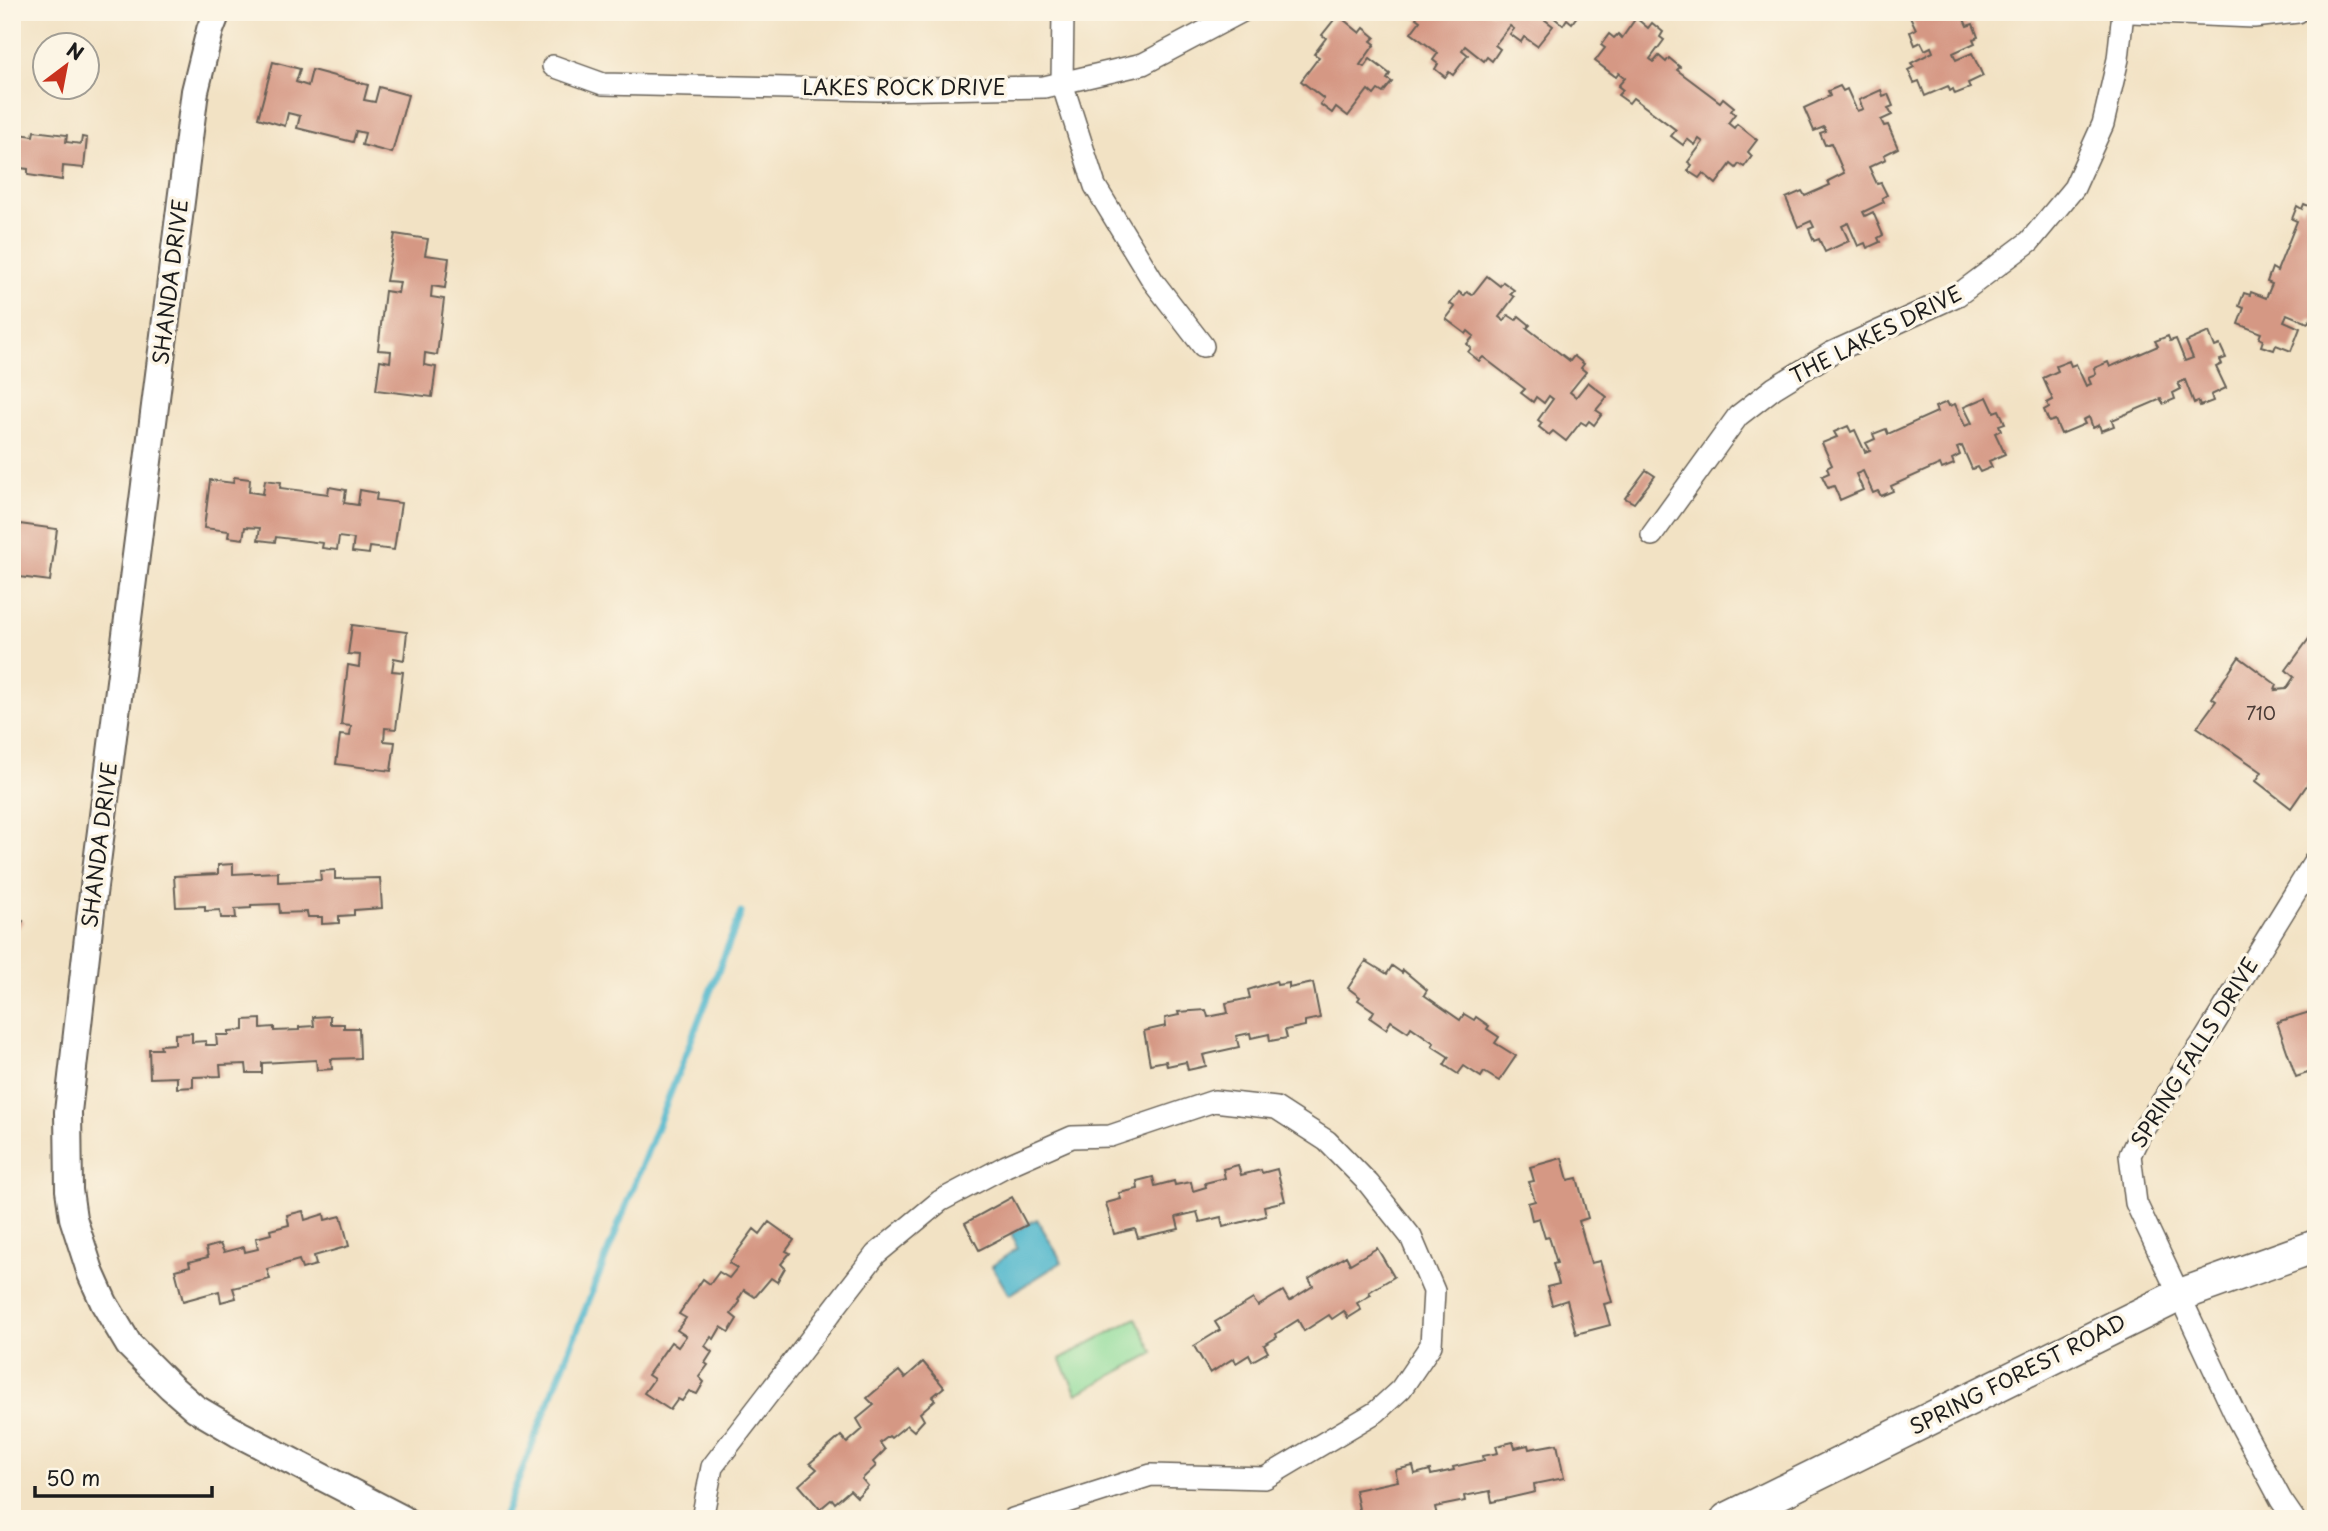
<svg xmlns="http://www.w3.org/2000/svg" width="2328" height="1531" viewBox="0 0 2328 1531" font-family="'Playpen Sans',sans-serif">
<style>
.green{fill:#8ddc9a;stroke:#547c5b;stroke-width:2}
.water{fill:#4eb6cc;stroke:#356974;stroke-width:2}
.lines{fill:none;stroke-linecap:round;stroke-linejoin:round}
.stream{stroke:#4eb6cc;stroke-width:7}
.building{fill:#d59884}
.minor-casing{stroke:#676157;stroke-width:24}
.tertiary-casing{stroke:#676157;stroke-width:30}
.secondary-casing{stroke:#676157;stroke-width:35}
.minor{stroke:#fff;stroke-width:21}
.tertiary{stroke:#fff;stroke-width:26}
.secondary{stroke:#fff;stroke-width:32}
.labels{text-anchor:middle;stroke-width:7;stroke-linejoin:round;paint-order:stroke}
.number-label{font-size:18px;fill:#4a3b36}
.street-label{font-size:21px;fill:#1c1c1c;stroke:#fcf5e5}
</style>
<rect width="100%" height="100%" fill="#fcf5e5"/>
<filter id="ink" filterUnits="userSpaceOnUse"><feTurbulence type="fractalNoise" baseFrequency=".0143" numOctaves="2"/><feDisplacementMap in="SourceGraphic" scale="14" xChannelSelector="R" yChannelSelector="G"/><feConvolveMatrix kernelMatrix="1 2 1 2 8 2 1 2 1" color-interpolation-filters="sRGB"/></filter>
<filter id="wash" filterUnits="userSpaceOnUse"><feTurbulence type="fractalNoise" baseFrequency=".00686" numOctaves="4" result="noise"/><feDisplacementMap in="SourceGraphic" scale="28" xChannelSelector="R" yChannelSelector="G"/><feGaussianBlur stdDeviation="1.57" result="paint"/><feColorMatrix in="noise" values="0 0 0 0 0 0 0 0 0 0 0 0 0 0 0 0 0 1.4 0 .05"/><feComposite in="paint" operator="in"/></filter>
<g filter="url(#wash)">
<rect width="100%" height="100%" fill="#f2e2c4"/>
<path class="green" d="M1136,1318L1154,1353L1077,1394L1060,1359Z"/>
<path class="water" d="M1037,1219L1062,1262L1009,1295L992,1266L1017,1248L1011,1233Z"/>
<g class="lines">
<path class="stream" d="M503,1519L741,913"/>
</g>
<g id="blocks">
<g class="building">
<path d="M1420,12H1543L1540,16L1553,26L1537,46L1524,37L1521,42L1510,34L1514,29L1510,26L1495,45L1500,49L1492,61L1487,57L1484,61L1465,46L1462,50L1468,55L1453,75L1449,72L1445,77L1435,69L1438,64L1433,60L1438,53L1411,33L1420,21L1416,18Z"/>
<path d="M1547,12H1580L1572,23L1567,19L1563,25Z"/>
<path d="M1908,12H1961L1967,26L1973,24L1978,37L1973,39L1975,43L1953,53L1956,60L1972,53L1983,76L1968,83L1970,88L1955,94L1953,89L1950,91L1948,86L1925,96L1919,81L1914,83L1908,70L1914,67L1911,63L1933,52L1931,47L1925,50L1921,42L1915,45L1910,32L1916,29Z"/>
<path d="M1338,15L1360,33L1364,28L1375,37L1371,41L1375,44L1360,65L1364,67L1370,59L1390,74L1387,79L1392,82L1383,93L1378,90L1374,95L1368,90L1348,116L1336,107L1332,113L1320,104L1324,99L1301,81L1319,57L1314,54L1326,38L1322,35Z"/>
<path d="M1636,18L1648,28L1652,23L1663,32L1660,37L1664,40L1650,59L1654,62L1659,56L1666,62L1669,58L1680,67L1677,70L1720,102L1723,98L1734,107L1731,111L1735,114L1728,123L1734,128L1737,124L1757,140L1748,152L1752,156L1744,167L1739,164L1736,168L1731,164L1716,184L1703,173L1699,178L1688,171L1692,165L1688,162L1703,142L1699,139L1695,145L1687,139L1683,145L1671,136L1676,130L1633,98L1629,103L1618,95L1623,90L1618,86L1625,78L1619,73L1616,77L1595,61L1605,48L1601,45L1609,34L1614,38L1618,34L1622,38Z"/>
<path d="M273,62L300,69L296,82L308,86L312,70L368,85L364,100L375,102L379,87L408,95L392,153L362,145L365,133L356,131L353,142L297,128L300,116L288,113L285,126L258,118Z"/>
<path d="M1840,86L1843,91L1847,89L1857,111L1863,109L1859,100L1881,90L1883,96L1888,94L1893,106L1888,108L1892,115L1881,120L1884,126L1888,125L1898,148L1884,155L1886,159L1869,167L1877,184L1881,183L1887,195L1882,198L1884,202L1863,212L1865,216L1873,212L1883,235L1878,238L1880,242L1867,248L1865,243L1858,246L1848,223L1842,226L1849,241L1825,252L1819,239L1814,241L1809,229L1814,227L1811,221L1798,227L1786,198L1802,191L1805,196L1830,185L1828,181L1844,173L1831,143L1825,145L1820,133L1826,131L1824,127L1814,131L1804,108L1830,96L1828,91Z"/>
<path d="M12,129L20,130L19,134L33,136L34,131L67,135L66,142L81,144L82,137L87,138L84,168L63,166L62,180L28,175V169L12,167Z"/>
<path d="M2304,204L2316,209V321L2310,319L2308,323L2287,314L2284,321L2300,328L2291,351L2276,345L2274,350L2261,346L2263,340L2259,338L2261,333L2238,324L2244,308L2239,306L2244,293L2250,295L2251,292L2266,298L2272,284L2267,282L2272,268L2277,271L2297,221L2292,219L2297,206L2302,209Z"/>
<path d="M395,234L428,239L425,255L449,258L445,288L432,286L431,297L444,299L437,355L425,353L424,365L436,367L432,397L376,390L380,360L390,362L391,351L378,350L385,291L398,293L400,282L386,281Z"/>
<path d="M1487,276L1500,286L1503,282L1514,290L1510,294L1514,297L1499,317L1504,321L1508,315L1516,320L1519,316L1530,325L1527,328L1570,361L1574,356L1584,364L1581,368L1586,372L1570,392L1576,397L1588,382L1607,397L1596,410L1602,414L1594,425L1589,421L1586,425L1581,422L1566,441L1553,431L1549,435L1539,427L1542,423L1538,420L1553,399L1549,396L1544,403L1536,397L1533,402L1521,393L1525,389L1483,357L1479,361L1468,352L1471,348L1467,344L1474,336L1468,331L1466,334L1446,319L1455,307L1450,304L1459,292L1464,296L1467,292L1472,295Z"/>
<path d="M2209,332L2215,347L2220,345L2226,358L2220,360L2222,364L2216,367L2226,388L2211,395L2213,401L2200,406L2198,401L2194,403L2185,380L2178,383L2181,389L2173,393L2175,399L2163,404L2161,399L2112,420L2114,426L2101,431L2099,425L2093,428L2089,417L2083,420L2085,424L2061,434L2055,420L2049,422L2044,410L2049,407L2047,403L2053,400L2043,378L2058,371L2056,366L2069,361L2071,366L2076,364L2086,386L2091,384L2088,377L2096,374L2094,368L2108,362L2110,367L2158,346L2155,341L2168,336L2170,341L2176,339L2185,361L2193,358L2186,342Z"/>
<path d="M1987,397L1994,412L1999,410L2005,423L1999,425L2001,430L1995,433L2005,454L1989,461L1992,467L1980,472L1977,467L1972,469L1962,446L1957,448L1960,455L1952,459L1954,464L1942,469L1940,464L1891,486L1893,491L1881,496L1878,491L1873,493L1863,471L1856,474L1863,490L1840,500L1834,486L1828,488L1822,476L1829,473L1827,468L1832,465L1822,443L1837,437L1834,432L1848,426L1851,432L1855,430L1865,452L1870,450L1866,443L1875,439L1873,434L1886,429L1888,434L1937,412L1935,407L1947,402L1949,406L1955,404L1965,426L1972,423L1964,407Z"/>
<path d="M1646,470L1655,476L1634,503L1625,498Z"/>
<path d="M234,477L250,479L249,492L263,494L265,480L281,482L280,488L328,494L329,487L346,490L344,503L358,505L360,490L377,493L376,500L401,503L394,550L370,547L369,554L352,552L354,539L339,537L337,550L322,548L323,543L276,537L275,542L258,540L260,528L245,527L243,539L228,537L229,531L204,528L210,480L233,483Z"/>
<path d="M12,523L57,529L50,581L12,576Z"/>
<path d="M352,625L407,632L404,660L394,658L392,671L403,672L396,729L385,728L384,741L395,742L391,771L336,764L340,735L350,736L351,726L341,725L348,665L359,667L360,655L348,654Z"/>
<path d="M2316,629V772L2291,808L2256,781L2262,772L2197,727L2216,701L2212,698L2239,657L2277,685L2275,690L2286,689L2294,677L2286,670Z"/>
<path d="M233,864V874L278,872V882L321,880L320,871L335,870V879L380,878L382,908L354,910V915L339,916V923L322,924V917H308L307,912L280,913L279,904L251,905V908L235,909L236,918H221L220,910L205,911V906L176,907L174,876L218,874V865Z"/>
<path d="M12,915L23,921L12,938Z"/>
<path d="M1366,961L1387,974L1392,966L1402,973L1403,970L1427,990L1424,995L1460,1020L1464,1014L1474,1020L1476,1017L1489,1026L1487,1029L1499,1037L1495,1043L1516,1056L1499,1081L1484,1072L1481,1077L1464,1066L1458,1074L1444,1065L1449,1057L1432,1046L1434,1043L1411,1027L1408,1032L1391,1021L1386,1029L1370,1018L1374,1011L1358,1000L1360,997L1348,988Z"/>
<path d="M1276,981L1277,985L1289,983V988L1313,983L1320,1018L1305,1021V1026L1285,1030L1287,1038L1270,1041L1269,1034L1251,1038L1250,1033L1236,1036L1239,1047L1203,1055L1206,1066L1188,1070L1186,1062L1167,1066L1166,1061L1150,1064L1144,1031L1166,1026L1165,1018L1179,1015L1178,1012L1206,1010L1208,1017L1228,1013L1226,1003L1250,998L1248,990Z"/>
<path d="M2316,1010V1070L2296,1077L2277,1022Z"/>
<path d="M330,1016V1024H344V1028H359L360,1058L331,1059L332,1069L317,1070L316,1060L262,1063V1073H247L246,1064L220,1065L221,1076L193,1077V1087L177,1088V1077L150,1078L149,1049H161L160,1045L175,1044V1034L192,1033V1042L206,1041V1045H217L216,1035H229V1031L244,1030V1020L261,1019V1028L274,1027V1031L299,1030V1027L314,1026L313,1017Z"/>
<path d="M1562,1158L1568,1180L1577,1178L1588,1218L1579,1221L1591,1263L1600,1261L1612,1302L1604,1304L1610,1325L1576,1334L1567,1300L1552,1305L1547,1287L1559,1284L1553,1264L1557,1263L1549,1237L1545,1238L1539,1218L1532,1220L1528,1203L1535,1201L1529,1182L1534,1181L1530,1167Z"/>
<path d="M1238,1165L1241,1175L1261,1170L1262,1173L1277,1169L1285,1201L1264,1206L1266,1216L1223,1227L1221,1217L1200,1222L1197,1212L1176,1217L1179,1229L1138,1238L1135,1229L1114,1234L1106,1203L1121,1199L1119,1193L1138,1189L1137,1181L1153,1177L1155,1186L1174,1181L1175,1185L1191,1182L1193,1191L1206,1187L1205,1183L1225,1178L1223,1169Z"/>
<path d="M1012,1197L1027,1225L979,1250L965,1223Z"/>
<path d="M303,1211L305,1220L324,1214L325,1220L341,1216L349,1246L314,1256L316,1265L302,1269L299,1260L267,1269L270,1279L233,1288L236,1298L221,1302L219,1291L183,1301L175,1270L190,1266L189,1262L208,1257L206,1248L220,1244L224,1252L244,1247L245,1252L258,1249L256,1238L271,1234L270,1230L289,1225L287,1215Z"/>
<path d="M769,1222L794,1240L786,1251L790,1253L781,1264L785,1268L777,1282L771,1278L755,1297L744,1290L738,1300L740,1302L731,1314L737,1319L729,1332L721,1327L714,1339L711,1337L705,1346L712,1352L705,1363L708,1365L699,1377L704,1382L697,1394L689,1391L682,1401L678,1399L670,1410L644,1393L654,1379L648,1375L671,1342L678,1347L686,1336L677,1330L686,1318L679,1314L703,1279L710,1284L719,1272L729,1278L737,1268L729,1263L754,1229L760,1234Z"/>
<path d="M1377,1248L1394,1277L1369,1292L1371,1295L1357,1303L1361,1310L1348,1318L1344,1311L1332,1319L1329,1315L1304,1331L1298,1320L1276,1334L1277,1337L1264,1345L1268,1352L1252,1361L1249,1355L1236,1363L1234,1358L1210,1373L1194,1346L1220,1330L1215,1322L1253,1299L1258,1306L1283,1291L1289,1301L1313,1286L1309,1279L1346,1256L1350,1264Z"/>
<path d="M923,1362L944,1387L932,1397L935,1400L920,1413L924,1420L914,1431L907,1425L891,1438L889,1436L880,1443L885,1450L873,1462L876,1466L862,1479L868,1486L857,1497L850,1490L835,1503L832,1499L820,1509L799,1485L817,1469L810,1463L841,1436L847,1443L863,1429L857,1419L874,1405L867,1398L899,1371L905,1378Z"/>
<path d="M1513,1442L1515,1448L1528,1445L1529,1449L1557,1444L1564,1478L1534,1484L1535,1492L1492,1502L1490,1491L1464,1496L1465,1501L1435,1507L1437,1516L1424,1519H1393L1392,1516L1361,1519L1355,1490L1398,1481L1395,1470L1413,1466L1415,1474L1430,1470L1431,1475L1454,1470L1453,1467L1484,1460L1483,1456L1498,1453L1496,1446Z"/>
</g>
</g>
</g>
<g filter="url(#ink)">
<use href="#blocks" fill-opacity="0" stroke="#676157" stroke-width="2"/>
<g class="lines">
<defs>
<g id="minor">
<path d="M1063,12L1062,83L1095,186L1153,281L1203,346"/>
<path d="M2131,12L2254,17L2298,12"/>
<path d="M553,66L603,84L879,90L1044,87L1143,64L1241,12"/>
<path d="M1652,535L1738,416L1774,388L1831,353L1958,295L2030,241L2074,188L2103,124L2118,59L2123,12"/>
<path d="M702,1519L712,1467L876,1254L940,1201L1006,1166L1072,1137L1110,1136L1214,1101L1276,1108L1327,1141L1369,1184L1411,1237L1434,1291L1431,1345L1401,1389L1376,1412L1265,1478L1151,1475L1013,1519"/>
<path d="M2294,1519L2281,1500L2237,1418L2136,1203L2130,1155L2140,1134L2205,1039L2316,859"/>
</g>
<path id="tertiary" d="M217,12L210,30L195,91L92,902L68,1112L69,1190L73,1218L91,1274L104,1303L129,1345L171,1387L195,1408L239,1434L403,1519"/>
<path id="secondary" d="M1727,1519L2180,1295L2316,1246"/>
</defs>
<use href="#minor" class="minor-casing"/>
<use href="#tertiary" class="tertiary-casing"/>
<use href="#secondary" class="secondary-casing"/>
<use href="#minor" class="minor"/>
<use href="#tertiary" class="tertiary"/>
<use href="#secondary" class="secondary"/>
</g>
</g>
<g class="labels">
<g class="number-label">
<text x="2261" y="720">710</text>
</g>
<g class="street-label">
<text x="904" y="95">LAKES ROCK DRIVE</text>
<text transform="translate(171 282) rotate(-83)" y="7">SHANDA DRIVE</text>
<text transform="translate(1876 335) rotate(-27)" y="7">THE LAKES DRIVE</text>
<text transform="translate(100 845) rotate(-83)" y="7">SHANDA DRIVE</text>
<text transform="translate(2195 1053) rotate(-58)" y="7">SPRING FALLS DRIVE</text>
<text transform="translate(2018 1375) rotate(-27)" y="7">SPRING FOREST ROAD</text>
</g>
</g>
<rect width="2328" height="1531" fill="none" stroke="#fcf5e5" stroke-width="42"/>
<g transform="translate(66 66) rotate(32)"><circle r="33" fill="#fcf5e5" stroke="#a29e95" stroke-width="2"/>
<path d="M0-5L12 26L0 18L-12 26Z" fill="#c8321e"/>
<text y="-10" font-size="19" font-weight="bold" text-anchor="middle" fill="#1c1c1c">N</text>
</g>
<path d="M35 1486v10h177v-10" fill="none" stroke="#1c1c1c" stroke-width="3.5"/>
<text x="46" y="1486" font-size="21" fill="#1c1c1c" stroke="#fcf5e5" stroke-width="5" paint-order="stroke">50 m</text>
</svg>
